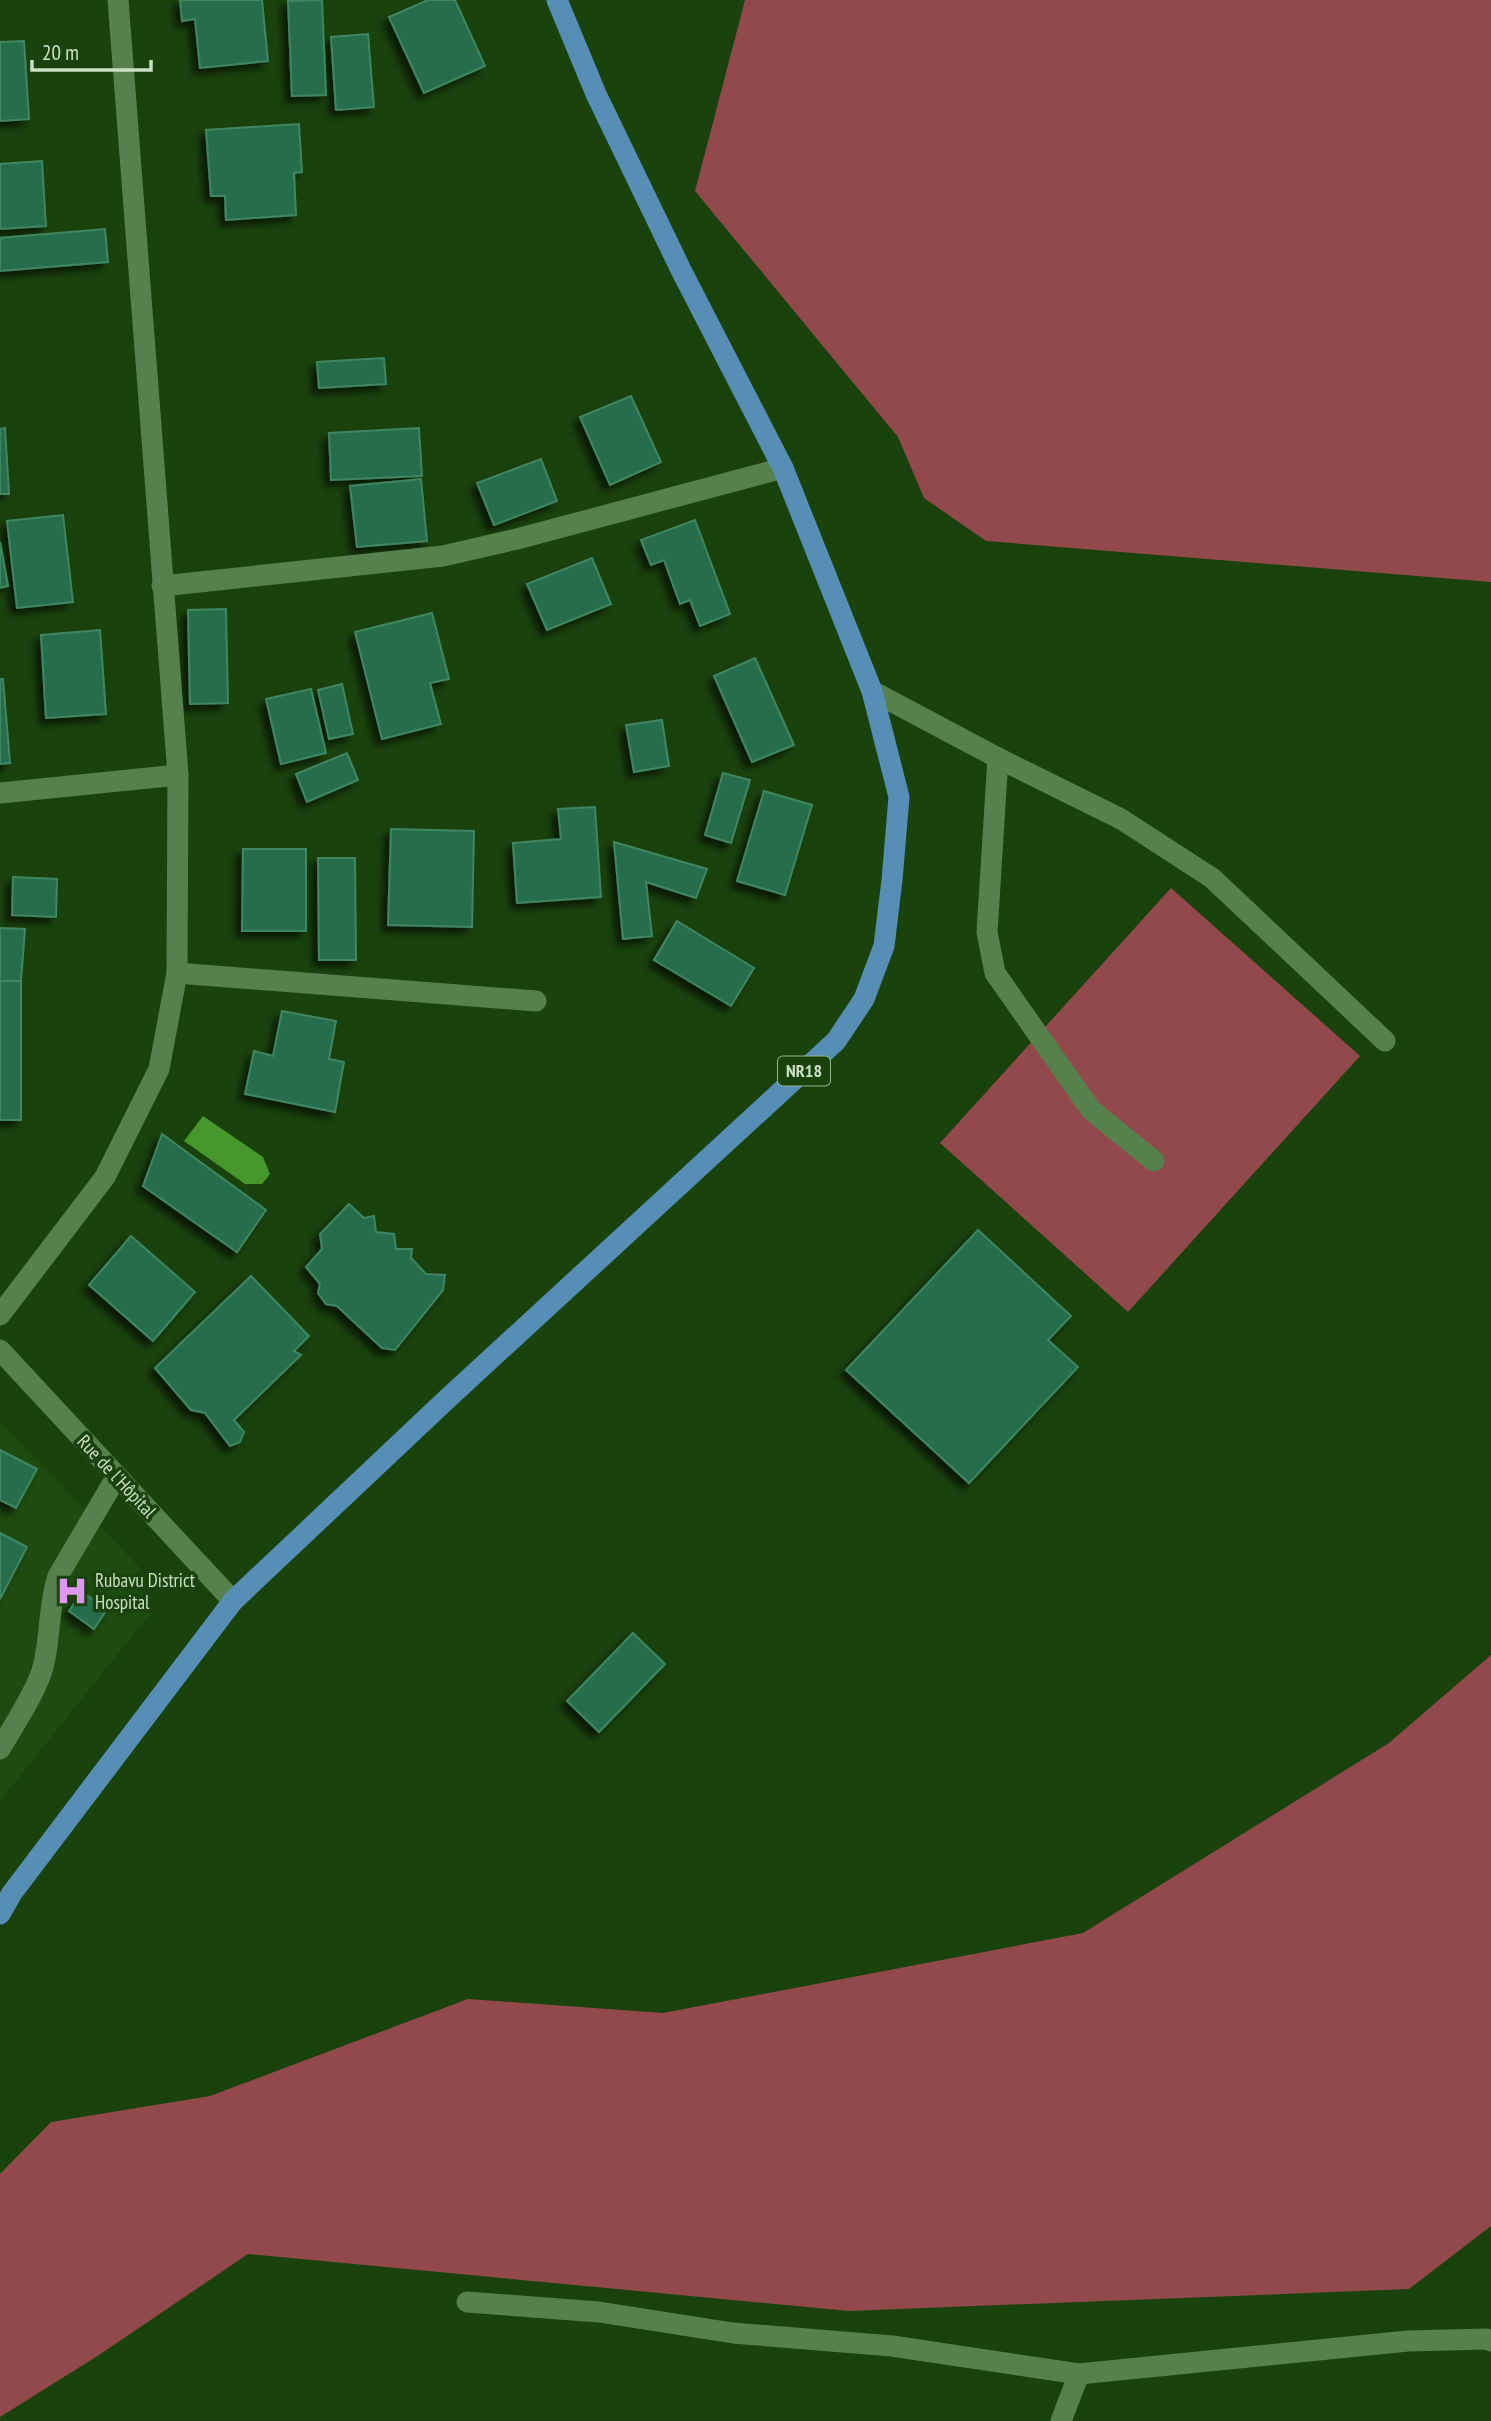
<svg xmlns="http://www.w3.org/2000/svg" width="1491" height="2421" viewBox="0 0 1491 2421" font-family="'PT Sans Narrow',sans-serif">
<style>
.built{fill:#1e4b0f}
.green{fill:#92494b}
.water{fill:#46972c}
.building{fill:#256e4b;stroke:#408662;stroke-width:2;filter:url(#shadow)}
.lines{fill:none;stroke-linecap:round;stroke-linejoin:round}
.minor{stroke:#57814c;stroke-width:21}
.major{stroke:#568eb6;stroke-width:21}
.labels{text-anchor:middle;stroke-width:7;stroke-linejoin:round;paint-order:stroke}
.shield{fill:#1a420d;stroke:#94b18c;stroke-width:2}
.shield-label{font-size:18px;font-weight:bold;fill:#c9e0c3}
.street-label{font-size:19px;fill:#c9e0c3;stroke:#1a420d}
.poi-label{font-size:19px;fill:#c9e0c3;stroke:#1a420d;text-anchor:start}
</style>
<defs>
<filter id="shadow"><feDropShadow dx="-6" dy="6" stdDeviation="3.5" flood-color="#0009"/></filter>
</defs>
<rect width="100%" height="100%" fill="#1a420d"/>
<path class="built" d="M0,1421L139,1567L150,1614L0,1801Z"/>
<g class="green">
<path d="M745,0H1491V582L986,541L924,498L898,437L695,191Z"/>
<path d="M1171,888L1360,1056L1128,1312L940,1143Z"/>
<path d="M1491,1655V2226L1409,2289L849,2311L248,2254L99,2355L0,2417V2174L51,2122L210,2096L468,1999L663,2013L1083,1933L1389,1743Z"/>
</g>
<path class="water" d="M203,1116L263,1157L270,1174L262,1184H245L184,1141Z"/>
<g class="building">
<path d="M180,0H262L268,61L200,68L195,19L182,21Z"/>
<path d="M322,0L326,95L292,96L288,1Z"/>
<path d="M428,0H455L485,66L424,93L389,17Z"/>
<path d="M368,34L374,107L336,110L331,37Z"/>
<path d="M24,41L29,119L0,121V42Z"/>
<path d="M299,124L302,172L294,173L296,215L226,220L225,196H211L206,130Z"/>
<path d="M42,161L46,226L0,229V164Z"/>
<path d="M105,229L108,262L0,271V238Z"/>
<path d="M384,358L386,384L319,388L317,362Z"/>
<path d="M631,396L661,462L610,485L580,417Z"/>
<path d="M5,428L9,494H0V429Z"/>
<path d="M419,428L422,476L331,480L329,433Z"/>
<path d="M541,459L557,501L494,525L477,483Z"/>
<path d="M421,479L427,541L357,547L350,486Z"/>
<path d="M63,515L73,602L17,608L7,521Z"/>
<path d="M695,520L730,614L700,626L690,600L680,604L664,560L651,565L641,540Z"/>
<path d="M0,542L8,586L0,588Z"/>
<path d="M592,558L611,604L547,630L527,584Z"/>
<path d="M226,609L228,703L190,704L188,610Z"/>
<path d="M432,613L449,679L430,683L441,724L382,739L355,632Z"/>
<path d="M100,630L106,714L46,718L41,635Z"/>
<path d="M755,658L794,745L752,762L714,676Z"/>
<path d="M0,679H3L10,763L0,764Z"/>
<path d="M342,684L353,734L329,739L318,690Z"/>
<path d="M311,689L326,753L281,764L266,699Z"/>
<path d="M662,720L669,766L634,772L626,725Z"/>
<path d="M347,753L358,780L307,802L296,774Z"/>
<path d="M723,773L750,780L731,843L705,835Z"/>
<path d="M764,791L812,805L785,895L737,881Z"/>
<path d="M595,807L601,897L517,903L513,843L561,839L558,809Z"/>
<path d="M391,829L474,831L472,927L388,925Z"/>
<path d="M614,842L707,869L696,898L646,882L652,936L623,939Z"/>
<path d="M243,849H306V931H242Z"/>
<path d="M318,858H355L356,960H319Z"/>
<path d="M13,877L57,879L56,917L12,915Z"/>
<path d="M677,921L754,968L731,1006L654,960Z"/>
<path d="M0,928L25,929L21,981H0Z"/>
<rect x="0" y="981" width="21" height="139"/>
<path d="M282,1011L336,1021L329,1059L344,1062L335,1112L245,1094L254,1051L273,1056Z"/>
<path d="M162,1134L266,1210L237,1252L143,1186Z"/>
<path d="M349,1204L364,1218L374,1216L376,1232L394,1234L396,1249H412L411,1258L426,1274L445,1275L443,1290L395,1350L382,1348L337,1306L326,1304L318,1293L320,1284L306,1267L322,1249L320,1234Z"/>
<path d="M978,1230L1071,1316L1048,1340L1078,1367L969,1483L846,1370Z"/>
<path d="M131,1236L195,1292L153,1341L89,1285Z"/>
<path d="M251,1276L309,1336L294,1351L301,1355L234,1420L244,1432L240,1442L230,1446L205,1413L191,1410L155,1368Z"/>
<path d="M0,1450L37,1469L16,1508L0,1500Z"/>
<path d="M0,1533L27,1547L0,1599Z"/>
<path d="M82,1592L107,1609L94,1629L69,1611Z"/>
<path d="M633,1633L665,1664L599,1732L567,1701Z"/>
</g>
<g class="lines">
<g class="minor">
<path d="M162,586L443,556L517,539L783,468"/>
<path d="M872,691L998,758L1121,819L1212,878L1385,1041"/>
<path d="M998,758L987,932L995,973L1091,1110L1154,1161"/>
<path d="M0,793L178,775"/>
<path d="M177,973L536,1001"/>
<path d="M0,1315L105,1177L159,1069L177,973L178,775L118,0"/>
<path d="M0,1350L233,1601"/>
<path d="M0,1749C12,1728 38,1689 43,1667C51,1637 48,1606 58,1576L117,1476"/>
<path d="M467,2302L599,2312L733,2333L892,2346L1079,2374L1408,2341L1486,2339L1491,2341"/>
<path d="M1061,2421L1079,2374"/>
</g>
<path class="major" d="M0,1914L12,1893L233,1601L446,1400L836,1041L864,999L884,946L892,880L899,797L872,691L783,468L682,272L596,94L557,0"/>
</g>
<defs>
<symbol id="hospital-bare" viewBox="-9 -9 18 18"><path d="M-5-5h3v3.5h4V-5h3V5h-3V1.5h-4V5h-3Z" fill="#df98f1" stroke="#1a420d" stroke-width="2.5" paint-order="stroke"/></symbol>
</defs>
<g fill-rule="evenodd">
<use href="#hospital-bare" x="50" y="1569" width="44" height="44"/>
</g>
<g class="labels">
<rect class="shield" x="778" y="1056.5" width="52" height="29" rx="5"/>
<g class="shield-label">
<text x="804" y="1077">NR18</text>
</g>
<g class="street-label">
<text transform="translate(117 1476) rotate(47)" y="7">Rue de l'Hôpital</text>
</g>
<g class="poi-label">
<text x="95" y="1587">Rubavu District<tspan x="95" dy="22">Hospital</tspan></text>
</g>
</g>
<path d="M32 60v10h119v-10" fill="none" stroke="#c9e0c3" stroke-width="3.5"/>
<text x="42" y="60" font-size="21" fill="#c9e0c3" stroke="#1a420d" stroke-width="5" paint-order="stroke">20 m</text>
</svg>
